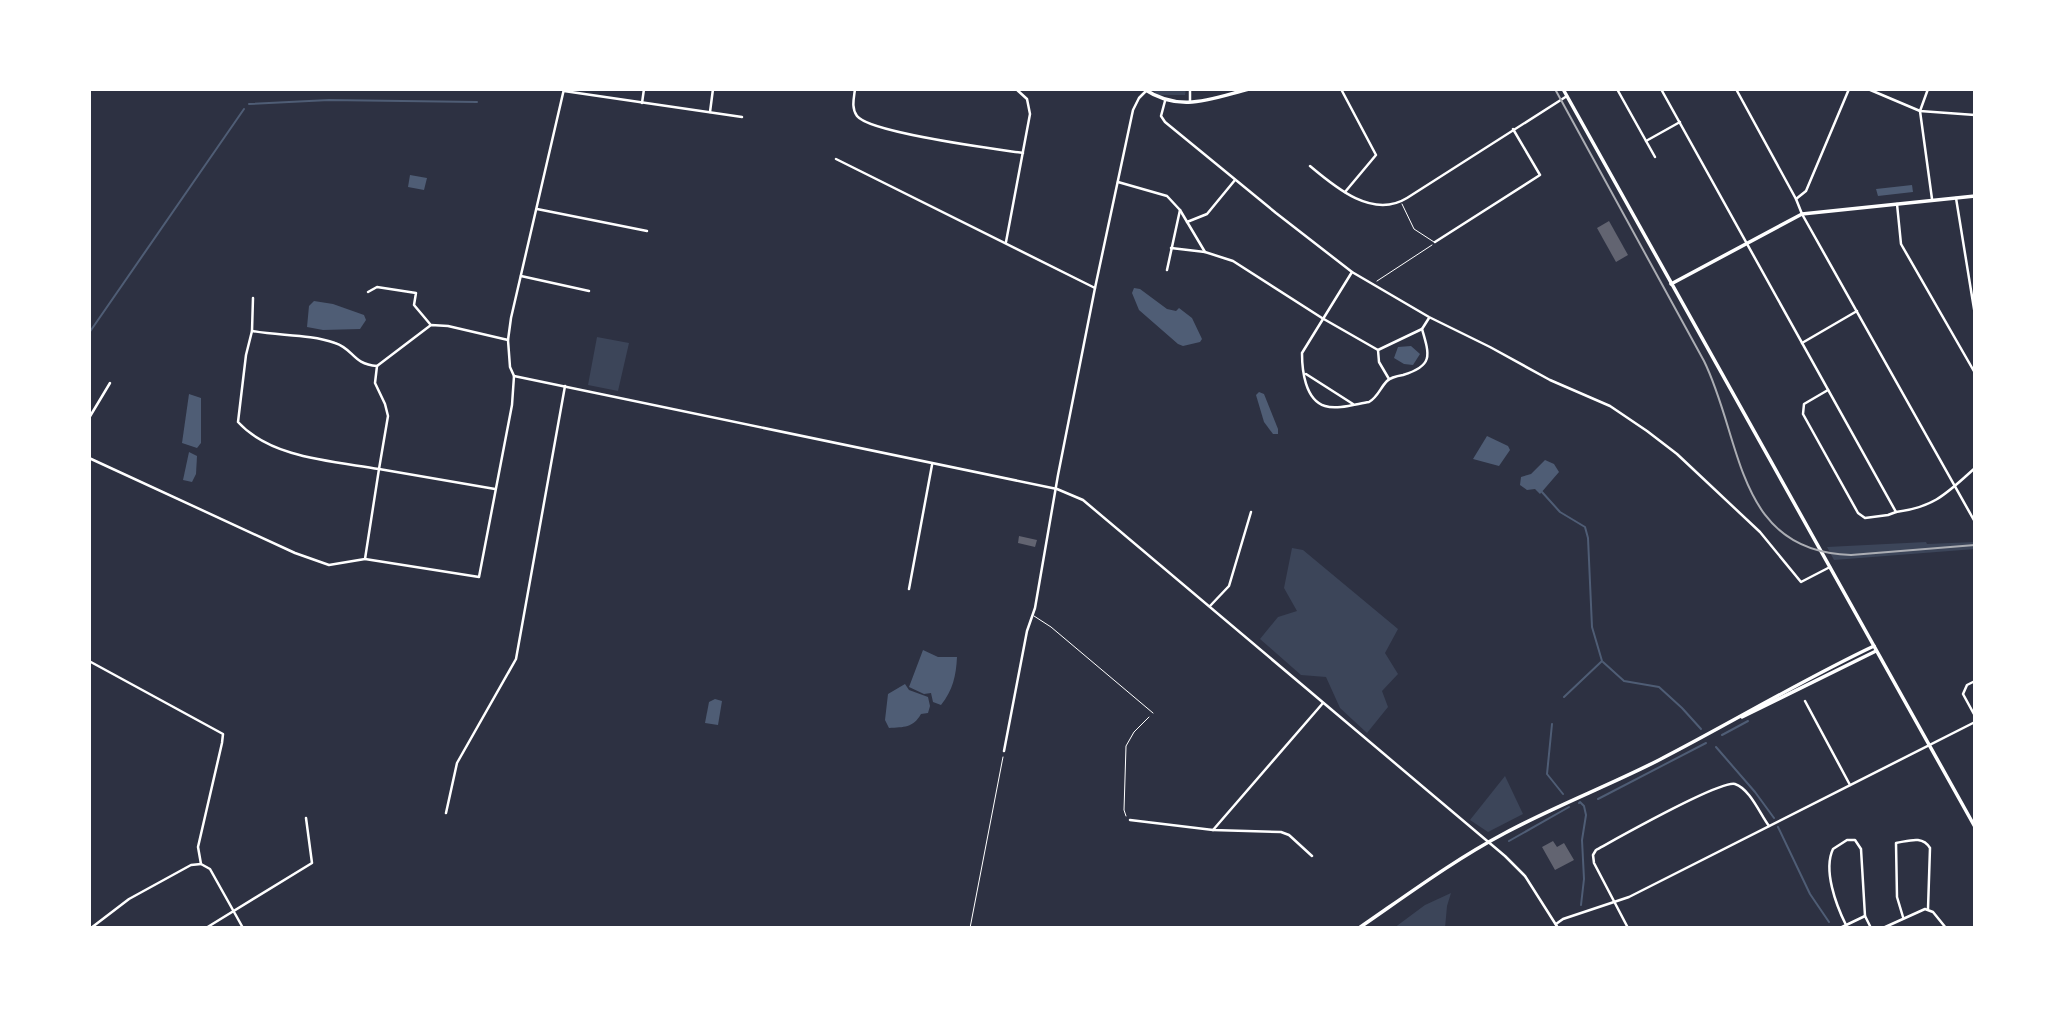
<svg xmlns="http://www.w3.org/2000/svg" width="2064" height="1017" viewBox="0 0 2064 1017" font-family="'Exo 2',sans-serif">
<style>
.green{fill:#3c4559}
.water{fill:#4f5d75}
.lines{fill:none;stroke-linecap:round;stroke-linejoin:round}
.stream{stroke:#4f5d75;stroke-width:2}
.building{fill:#626471}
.path{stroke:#fff;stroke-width:1}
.service{stroke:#fff;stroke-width:1}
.minor{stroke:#fff;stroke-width:2.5}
.tertiary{stroke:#fff;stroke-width:3.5}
.rail{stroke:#abadb3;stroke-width:2}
</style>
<rect width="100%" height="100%" fill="#2d3142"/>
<g class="green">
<path d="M1151,89H1186L1185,95H1158Z"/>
<path d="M597,337L629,343L618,391L588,385Z"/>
<path d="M1926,542L1927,544L1975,542V549L1834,560L1827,547Z"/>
<path d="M1292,548L1303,550L1398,629L1385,653L1398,674L1382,691L1388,707L1367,733L1340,708L1326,677L1301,675L1260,639L1278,617L1297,611L1284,588Z"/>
<path d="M1505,776L1523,814L1488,832L1470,820Z"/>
<path d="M1451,893L1447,906L1445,928H1394L1425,905Z"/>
</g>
<g class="water">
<path d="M410,175L427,178L424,190L408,187Z"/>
<path d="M1912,185L1913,192L1878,196L1876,189Z"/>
<path d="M1134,288L1140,289L1167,309L1176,311L1179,308L1192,318L1202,339L1200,342L1183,346L1178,344L1139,310L1132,293Z"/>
<path d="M314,301L333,304L364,315L366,320L360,329L323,330L307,327L309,306Z"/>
<path d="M1411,346L1420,354L1413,365L1404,364L1394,358L1398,347Z"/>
<path d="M1259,392L1264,394L1278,429V434H1273L1264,422L1256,395Z"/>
<path d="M189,394L201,398V443L197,448L182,443Z"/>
<path d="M1487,436L1508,446L1510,450L1499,466L1473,459Z"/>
<path d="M189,452L197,456L196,474L192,482L183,480Z"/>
<path d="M1545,460L1554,464L1559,472L1540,494L1535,489L1527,490L1520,485L1521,477L1531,474Z"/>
<path d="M923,650L938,657H957C956,676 953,690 941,705L933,702L931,693L924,694L909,687Z"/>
<path d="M905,684L909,690L928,697L930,706L928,713L921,714C913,728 904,727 889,728L885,720L888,694Z"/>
<path d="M715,699L722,701L718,725L705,723L709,702Z"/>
</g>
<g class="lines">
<g class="stream">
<path d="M249,104L329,100L477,102"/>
<path d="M89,333L244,109"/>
<path d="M1542,492L1560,512L1585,527L1588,538L1592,627L1602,661L1564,697"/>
<path d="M1603,662L1624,681L1659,687L1682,708L1701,729"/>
<path d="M1552,724L1547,774L1563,794"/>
<path d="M1722,735L1748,721"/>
<path d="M1716,747L1755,792L1774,818"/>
<path d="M1598,799L1706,743"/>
<path d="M1579,803L1580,802L1584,806L1586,815L1582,840L1584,879L1581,905"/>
<path d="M1778,827L1810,894L1829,922"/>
<path d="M1509,841L1569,807"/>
</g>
</g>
<g class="building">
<path d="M1609,221L1628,255L1616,262L1597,228Z"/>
<path d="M1019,536L1037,540L1035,547L1018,543Z"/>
<path d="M1553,841L1557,847L1564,843L1574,860L1555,870L1542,847Z"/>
</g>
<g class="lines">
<g class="path">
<path d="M1377,281L1432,245"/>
<path d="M1126,816L1124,810L1126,746L1134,732L1149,717"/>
<path d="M970,928L1003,757"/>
</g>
<g class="service">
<path d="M1402,204L1414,229L1434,242"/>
<path d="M1034,616L1051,627L1153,713"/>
</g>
<g class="minor">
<path d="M855,89C854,98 851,108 857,116C870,133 996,149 1023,153"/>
<path d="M1341,89L1376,155L1345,192"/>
<path d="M1617,89L1655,157"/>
<path d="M1661,89L1896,512C1935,507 1947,493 1975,468"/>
<path d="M1736,89L1796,199L1802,214L1975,522"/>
<path d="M1868,89L1920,111L1975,115"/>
<path d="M1928,89L1920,111L1932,199"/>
<path d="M564,91L742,117"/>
<path d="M1165,101L1161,116L1165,122L1276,213L1352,272L1429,317L1490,347L1550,380L1610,406L1647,431L1677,454L1760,532L1801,582L1830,567"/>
<path d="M1190,102V89"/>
<path d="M642,103L644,89"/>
<path d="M710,112L713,89"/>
<path d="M1646,141L1680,122"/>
<path d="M836,159L1095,288"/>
<path d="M1310,166C1336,188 1373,219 1407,198L1567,96"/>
<path d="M1118,182L1167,196L1180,210L1205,252L1233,261L1322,318L1378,350L1379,362L1389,379"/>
<path d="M1956,198L1975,315"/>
<path d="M1796,199L1806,191L1849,89"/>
<path d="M1897,204L1901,244L1975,373"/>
<path d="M537,209L647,231"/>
<path d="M1187,222L1207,214L1235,180"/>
<path d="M1006,242L1030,114L1027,99L1016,89"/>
<path d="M1435,242L1540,175L1513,129"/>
<path d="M1171,248L1205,252"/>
<path d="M1167,270L1180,210"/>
<path d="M1352,272L1302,353C1302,370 1305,400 1325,406C1337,410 1356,404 1369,402C1378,397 1380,388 1387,381C1391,377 1397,376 1403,375C1433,366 1430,356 1422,329L1429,318"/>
<path d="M521,276L589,291"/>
<path d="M368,292L377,287L416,293L414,305L430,324"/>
<path d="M252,331C279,336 309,334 335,343C354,349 352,364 377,366L375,383L385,404L388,416L379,469C332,461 271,458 238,422L246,355Z"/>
<path d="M252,331L253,298"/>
<path d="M1802,343L1857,311"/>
<path d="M1378,350L1422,329"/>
<path d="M377,366L431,325L448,326L508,340"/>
<path d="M1306,374L1353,404"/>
<path d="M514,376L1057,489L1083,500L1505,856L1525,876L1558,928"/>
<path d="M1828,390L1804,404L1803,414L1858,513L1865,518L1888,515L1896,512"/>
<path d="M89,418L110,383"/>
<path d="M89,458L295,553L329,565L365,559L379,469L495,489"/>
<path d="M365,559L479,577L512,405L514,376L510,367L508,340L511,318L564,89"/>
<path d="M909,589L932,465"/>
<path d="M1210,606L1229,586L1251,512"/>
<path d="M89,661L223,734L222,743L198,847L201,864L210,869L243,928"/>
<path d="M1975,681L1967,685L1963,694L1975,716"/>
<path d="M1805,701L1850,785"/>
<path d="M1004,751L1027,631L1035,608L1058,475L1095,288L1133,110L1139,98L1146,91"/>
<path d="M446,813L457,763L516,659L565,386"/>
<path d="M1130,820L1213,830L1281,832L1289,835L1312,856"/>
<path d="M1213,830L1323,703"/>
<path d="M1903,917L1897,897L1896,843C1909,841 1922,835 1930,848L1928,909"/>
<path d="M1556,924L1563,919L1629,897L1975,722"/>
<path d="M1846,925C1836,905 1823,870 1833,849L1847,840H1855L1861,849L1865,916"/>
<path d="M91,928L129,899L191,865L201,864"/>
<path d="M206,928L312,863L306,818"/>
<path d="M1628,928L1594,863L1593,855L1596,850C1616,839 1720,780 1735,784C1750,789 1760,814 1769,826"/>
<path d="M1840,928L1865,916L1871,928"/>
<path d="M1883,928L1925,909L1933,912L1946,928"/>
</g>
<g class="tertiary">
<path d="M1144,89C1180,113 1210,99 1249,89"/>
<path d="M1563,89L1975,827"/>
<path d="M1671,284L1802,214L1975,196"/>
<path d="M1742,717L1876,651"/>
<path d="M1359,928C1407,895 1454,860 1505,833C1555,806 1608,786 1659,760C1731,723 1800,681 1874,646"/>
</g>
<path class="rail" d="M1555,89L1704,361C1743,440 1735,552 1851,555L1975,545"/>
</g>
<rect width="2064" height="1017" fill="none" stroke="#ffffff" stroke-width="182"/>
</svg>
